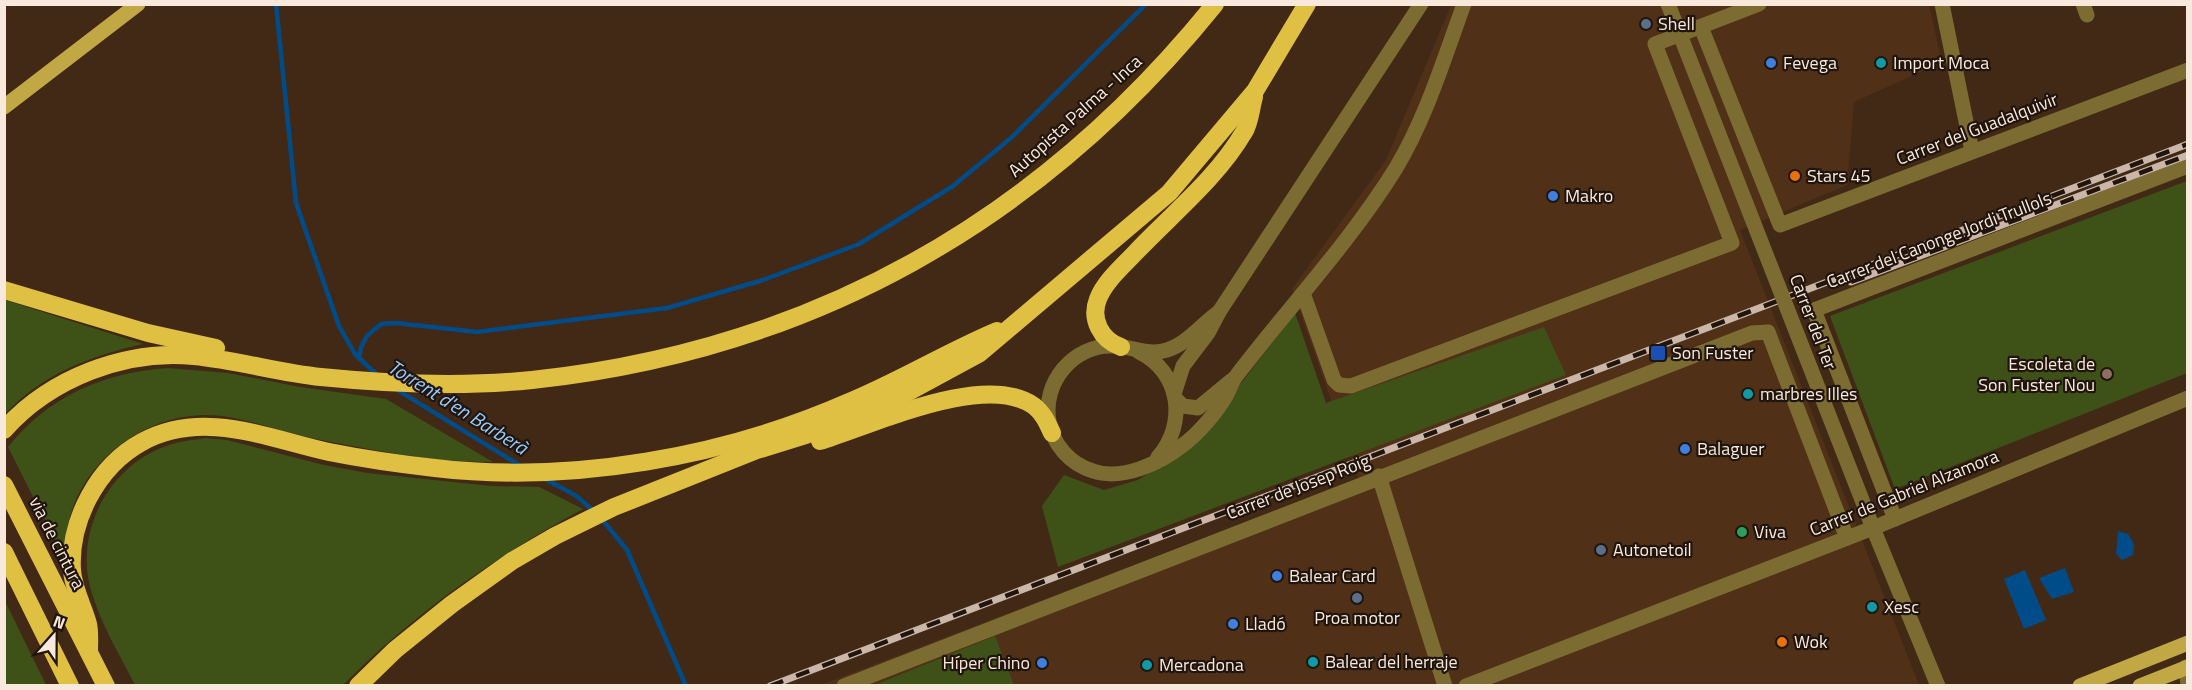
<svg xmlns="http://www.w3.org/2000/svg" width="2192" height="690" viewBox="0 0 2192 690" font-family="'Titillium Web',sans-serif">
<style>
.built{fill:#503118}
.green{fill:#3e5218}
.water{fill:#004c88}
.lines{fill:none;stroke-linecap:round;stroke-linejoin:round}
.stream{stroke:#004c88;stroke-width:4.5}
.minor{stroke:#7c6c32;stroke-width:15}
.major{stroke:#c2a845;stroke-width:15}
.highway{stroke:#dfc043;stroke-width:18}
.rail-casing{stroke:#cab7a9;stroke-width:7}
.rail{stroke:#20150d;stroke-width:4.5;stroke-dasharray:14;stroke-linecap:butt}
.minor-bridge{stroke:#7c6c32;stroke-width:15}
.service-dot{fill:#5c6f8a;stroke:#20150d;stroke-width:2}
.shop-dot{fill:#3f7fe0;stroke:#20150d;stroke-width:2}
.culture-dot{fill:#0f9aa8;stroke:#20150d;stroke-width:2}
.food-dot{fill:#e8710a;stroke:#20150d;stroke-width:2}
.transit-dot{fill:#1a4fb4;stroke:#20150d;stroke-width:2}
.education-dot{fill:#8d6e63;stroke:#20150d;stroke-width:2}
.leisure-dot{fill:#2e9e5b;stroke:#20150d;stroke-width:2}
.labels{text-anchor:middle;stroke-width:4.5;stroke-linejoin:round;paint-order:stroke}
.poi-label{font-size:18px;fill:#f9e8dc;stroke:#20150d;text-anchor:start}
.street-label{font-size:18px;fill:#f9e8dc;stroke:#20150d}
.water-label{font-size:20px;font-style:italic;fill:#98c9fc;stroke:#20150d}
</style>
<rect width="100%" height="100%" fill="#422916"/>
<path class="built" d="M1451,5H1929L1942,62L1854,102L1847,185L1740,230L1919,685L818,686L1359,479L1292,289L1386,160Z"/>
<g class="green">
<path d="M2187,181V373L1895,489L1830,316Z"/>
<path d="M5,300L143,344C90,356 42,374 5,414Z"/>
<path d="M1295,313L1326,403L1544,327L1566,375L1058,567L1042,506L1064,475L1104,490L1138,480L1195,443Z"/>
<path d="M167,368L228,373L300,387L386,399L493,462C434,463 374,450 316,439C285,433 255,421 223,416C161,408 99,446 75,502C68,519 65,538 63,556L8,447C49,396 103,373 167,368Z"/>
<path d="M206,438L227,440L324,465L367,473L491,486L539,487L583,509C494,557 413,614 343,685H135C120,655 100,623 91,590C74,532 109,466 166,446C179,441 193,440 206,438Z"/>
<path d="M4,601H5L46,685H5Z"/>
<path d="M995,636L1014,685H875Z"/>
</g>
<g class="water">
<path d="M2118,531L2128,534L2134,544L2133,555L2122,560L2116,554Z"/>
<path d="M2065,568L2074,592L2052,599L2039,578Z"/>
<path d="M2025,570L2046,620L2024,629L2004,579Z"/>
</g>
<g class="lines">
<g class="stream">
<path d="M276,4L296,203L339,326L355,354L377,375"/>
<path d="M359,359L361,347L367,336L381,324L396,323L477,332L667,308L763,280L859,244L953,186L1012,137L1146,4"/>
<path d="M396,389L519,465"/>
<path d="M545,479L575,495L595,512"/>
<path d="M601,518L627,550L686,686"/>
</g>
<g class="minor">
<path d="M1668,4L1715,124"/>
<path d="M1942,4L1972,151"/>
<path d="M2083,4L2087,15"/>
<path d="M1701,27L1780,225L2188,70"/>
<path d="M1303,293L1334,380L1339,385L1351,386L1732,243L1655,44L1759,4"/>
<path d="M1219,312C1202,324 1187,344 1167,350C1147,356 1132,346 1112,346C1073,345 1042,383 1049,421C1053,445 1070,464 1093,471C1123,481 1160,463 1183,445C1199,433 1216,413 1226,396C1230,389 1232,381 1237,375C1289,307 1351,241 1396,168C1426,118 1444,59 1464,4"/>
<path d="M1139,352C1181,372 1187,424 1158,457"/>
<path d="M1174,394L1183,366L1208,333L1219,312L1421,4"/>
<path d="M1175,398L1183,406L1198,408L1232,380"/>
<path d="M1379,476L1445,686"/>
<path d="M1895,519L1814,310L2188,166"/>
<path d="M1873,528L1938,686"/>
<path d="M2186,667L2188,685"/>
<path d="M844,686L1752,333L1768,332L1847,538"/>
<path d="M1466,686L1873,528L2188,398"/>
</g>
<g class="major">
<path d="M4,107L138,4"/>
<path d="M2080,686L2188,643"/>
<path d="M2140,686L2188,667"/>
</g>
<g class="highway">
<path d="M4,290L148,333L216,348"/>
<path d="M1121,347C1101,340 1090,319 1098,299C1105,281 1123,266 1136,252C1172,214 1217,178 1244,132C1250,123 1251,107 1254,97"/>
<path d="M4,430C50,378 126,349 194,356C237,360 279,373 321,377C390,384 463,387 532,380C811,350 1039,222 1215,4"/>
<path d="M820,441C873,425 985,371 1034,406C1043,413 1047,422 1052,433"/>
<path d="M4,485L106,686"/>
<path d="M4,552L70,686"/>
<path d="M89,652C89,643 90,633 88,624C83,606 73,588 72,570C69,520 98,466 142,442C203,409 266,438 329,452C364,459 399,464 435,468C571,484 724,457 849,402C900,381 947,352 997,331"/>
<path d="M358,686L395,650L452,604L512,561L555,536L614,507L757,450L806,435L849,418L908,392L980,353L1169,193L1255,91L1307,4"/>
</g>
<defs>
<g id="rail">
<path d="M1851,282L2188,155"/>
<path d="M770,686L2188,144"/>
</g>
</defs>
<use href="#rail" class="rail-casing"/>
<use href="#rail" class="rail"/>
<path class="minor-bridge" d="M1715,124L1873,528"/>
</g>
<g class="service-dot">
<circle cx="1646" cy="24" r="6"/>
<circle cx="1601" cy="550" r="6"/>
<circle cx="1357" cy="598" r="6"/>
</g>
<g class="shop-dot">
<circle cx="1771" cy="63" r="6"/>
<circle cx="1553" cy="196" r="6"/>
<circle cx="1685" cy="449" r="6"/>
<circle cx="1277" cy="576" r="6"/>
<circle cx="1233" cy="624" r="6"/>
<circle cx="1042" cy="663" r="6"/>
</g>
<g class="culture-dot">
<circle cx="1881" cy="63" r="6"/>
<circle cx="1748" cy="394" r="6"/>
<circle cx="1872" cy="607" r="6"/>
<circle cx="1313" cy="662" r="6"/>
<circle cx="1147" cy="665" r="6"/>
</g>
<g class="food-dot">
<circle cx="1795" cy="176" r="6"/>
<circle cx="1782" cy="642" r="6"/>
</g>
<rect class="transit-dot" x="1650" y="345" width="16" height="16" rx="3"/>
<circle class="education-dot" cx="2107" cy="374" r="6"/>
<circle class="leisure-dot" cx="1742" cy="532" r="6"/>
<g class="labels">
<g class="poi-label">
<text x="1658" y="30">Shell</text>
<text x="1783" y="69">Fevega</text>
<text x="1893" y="69">Import Moca</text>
<text x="1807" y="182">Stars 45</text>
<text x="1565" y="202">Makro</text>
<text x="1672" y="359">Son Fuster</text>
<text x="2095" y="370" text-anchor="end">Escoleta de<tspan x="2095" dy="21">Son Fuster Nou</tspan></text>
<text x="1760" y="400">marbres Illes</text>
<text x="1697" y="455">Balaguer</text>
<text x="1754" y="538">Viva</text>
<text x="1613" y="556">Autonetoil</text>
<text x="1289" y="582">Balear Card</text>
<text x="1884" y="613">Xesc</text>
<text x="1357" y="624" text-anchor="middle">Proa motor</text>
<text x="1245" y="630">Lladó</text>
<text x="1794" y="648">Wok</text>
<text x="1325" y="668">Balear del herraje</text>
<text x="1030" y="669" text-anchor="end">Híper Chino</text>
<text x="1159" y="671">Mercadona</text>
</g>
<g class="street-label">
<text transform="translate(1075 116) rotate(-42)" y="6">Autopista Palma - Inca</text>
<text transform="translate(1977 129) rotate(-21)" y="6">Carrer del Guadalquivir</text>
<text transform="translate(1939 240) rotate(-21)" y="6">Carrer del Canonge Jordi Trullols</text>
<text transform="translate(1813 322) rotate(69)" y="6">Carrer del Ter</text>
<text transform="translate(1298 487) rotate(-21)" y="6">Carrer de Josep Roig</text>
<text transform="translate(1904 493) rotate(-22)" y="6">Carrer de Gabriel Alzamora</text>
<text transform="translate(57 543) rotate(63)" y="6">via de cintura</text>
</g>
<g class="water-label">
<text transform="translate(458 407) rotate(32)" y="7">Torrent d'en Barberà</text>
</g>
</g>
<rect width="2192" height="690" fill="none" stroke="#f9e8dc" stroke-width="12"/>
<g transform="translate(54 636) rotate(21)" stroke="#20150d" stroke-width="4.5" paint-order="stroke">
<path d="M0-4.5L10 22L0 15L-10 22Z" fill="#f9e8dc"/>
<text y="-9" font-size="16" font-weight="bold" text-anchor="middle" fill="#f9e8dc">N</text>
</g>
</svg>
